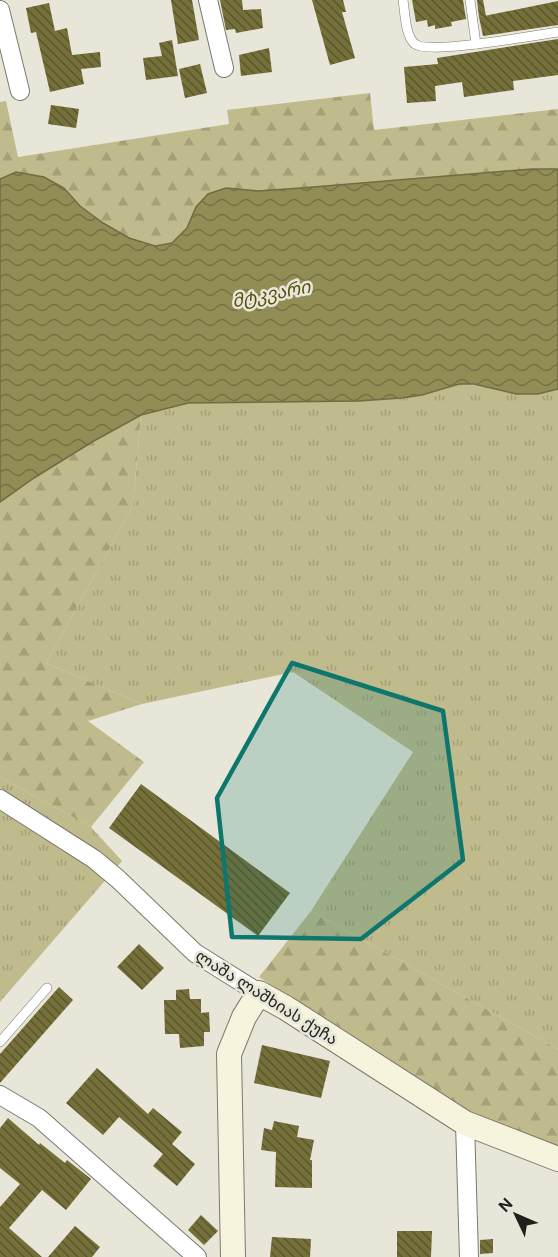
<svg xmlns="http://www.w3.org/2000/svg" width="558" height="1257" viewBox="0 0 558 1257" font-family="'DM Sans','Noto Sans Georgian',sans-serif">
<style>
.grass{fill:url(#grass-tufts)}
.forest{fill:url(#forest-firs)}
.water{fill:url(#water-waves);stroke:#706c44;stroke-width:1.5}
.building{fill:url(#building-back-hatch)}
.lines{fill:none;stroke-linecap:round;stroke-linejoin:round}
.lane-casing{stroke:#7b7a6e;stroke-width:10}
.street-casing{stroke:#7b7a6e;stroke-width:20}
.secondary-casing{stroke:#7b7a6e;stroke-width:26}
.lane{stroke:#fff;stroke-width:9}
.street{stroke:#fff;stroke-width:18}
.secondary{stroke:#f6f4dc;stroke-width:24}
.marked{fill:#0f766e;fill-opacity:0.2;stroke:#0f766e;stroke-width:4.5;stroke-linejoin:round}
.labels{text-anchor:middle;stroke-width:5;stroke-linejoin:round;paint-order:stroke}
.street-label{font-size:16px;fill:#21201c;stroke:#e7e6d8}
.water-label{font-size:18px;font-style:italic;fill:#57500c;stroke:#e7e6d8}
</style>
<defs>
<pattern id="grass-tufts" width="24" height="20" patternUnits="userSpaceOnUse" patternTransform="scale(1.5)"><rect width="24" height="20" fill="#c0bb8c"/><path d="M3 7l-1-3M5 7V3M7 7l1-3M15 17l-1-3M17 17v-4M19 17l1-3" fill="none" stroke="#a5a078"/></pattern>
<pattern id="forest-firs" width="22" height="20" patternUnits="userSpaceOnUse" patternTransform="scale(1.5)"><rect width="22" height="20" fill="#c0bb8c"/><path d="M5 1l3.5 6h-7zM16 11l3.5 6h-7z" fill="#a5a078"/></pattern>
<pattern id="water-waves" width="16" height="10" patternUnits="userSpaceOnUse" patternTransform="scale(1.5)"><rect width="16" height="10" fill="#928c55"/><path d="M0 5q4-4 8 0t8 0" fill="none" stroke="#777246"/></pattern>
<pattern id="building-back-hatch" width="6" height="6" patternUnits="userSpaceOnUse" patternTransform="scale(1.5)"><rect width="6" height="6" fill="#756f39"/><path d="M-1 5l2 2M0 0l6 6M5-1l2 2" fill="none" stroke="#5a562d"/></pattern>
</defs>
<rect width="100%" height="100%" fill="#e7e6d8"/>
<g class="grass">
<path d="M458,383C498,385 516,400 558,389V1049L311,911L413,752L293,672L142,704L46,663L133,506L141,415L188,403L358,401L402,398L422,395Z"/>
<path d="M0,777L91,827L122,861L0,1002Z"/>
</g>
<g class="forest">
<path d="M370,93L374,130L558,109V169H532L301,188L258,191L226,188L208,194L196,207L187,228L172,243L155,246L129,238L103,223L80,206L64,187L16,172L0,179V102L6,101L18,157L229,124L227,110Z"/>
<path d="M141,415L133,506L46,663L142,704L88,721L144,762L91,827L0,777V502C45,469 92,441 141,415Z"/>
<path d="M311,911L558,1049V1146L460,1112L411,1076L259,977Z"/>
</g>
<path class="water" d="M532,169H558V389L538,394H516L474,384H459L422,395L402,398L358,401L188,403L141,415L92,442L34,478L0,502V179L16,172L44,177L64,188L80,206L103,223L129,238L155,246L172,243L187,228L196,207L208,194L226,188L258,191L301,188Z"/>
<g class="building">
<path d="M171,0H192L199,40L178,44Z"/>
<path d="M220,0H242L243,10L261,9L263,28L236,33L235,29L226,30Z"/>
<path d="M312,0H343L346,12H342L355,58L330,65Z"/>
<path d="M412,0H463L466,19L451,22L452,26L435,29V25L428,27L427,20L416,22Z"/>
<path d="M477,0H483L486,16L479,17Z"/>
<path d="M558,1V25L483,36L479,17Z"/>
<path d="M49,3L55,31L67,28L72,55L100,52L101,67L81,69L84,84L50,92L36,32L31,33L26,8Z"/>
<path d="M558,39V75L513,81L514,90L464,97L462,82L435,86L436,101L407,103L404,67L438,64L437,58Z"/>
<path d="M172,40L178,76L146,80L143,58L162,56L159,43Z"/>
<path d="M269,48L272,72L241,76L239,55Z"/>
<path d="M200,64L207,93L185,98L179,69Z"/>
<path d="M51,105L79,109L76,128L48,124Z"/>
<path d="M141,784L290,893L258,936L109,828Z"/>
<path d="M139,944L164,968L142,990L117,967Z"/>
<path d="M59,987L73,1000L0,1083V1054Z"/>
<path d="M189,989L190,999H201V1013L209,1012L210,1032H204V1046L180,1048L179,1034H165L164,1000H176V990Z"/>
<path d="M262,1045L330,1061L321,1098L254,1083Z"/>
<path d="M97,1068L148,1114L153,1108L182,1132L172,1144L195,1164L177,1186L153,1166L163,1154L119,1117L103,1135L66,1103Z"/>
<path d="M8,1118L39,1145L40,1143L65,1163L67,1160L91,1179L66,1210L42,1190L9,1228L42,1257H0V1207L20,1184L0,1168V1128Z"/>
<path d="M274,1121L299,1126L297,1137L314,1140L310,1160H312V1188L275,1187L276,1152L261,1150L264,1128L272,1130Z"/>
<path d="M201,1215L218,1231L204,1245L188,1230Z"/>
<path d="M75,1226L100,1247L92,1257H48Z"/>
<path d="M397,1231H432L431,1257H397Z"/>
<path d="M272,1237L311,1239L310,1257H270Z"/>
<path d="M493,1239V1253L480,1254V1240Z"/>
</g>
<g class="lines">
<defs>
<g id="lane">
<path d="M403,0C405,12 405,36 415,44C428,55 536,35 558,32"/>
<path d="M470,0L476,44"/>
<path d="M0,1042L47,988"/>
</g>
<g id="street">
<path d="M208,0L224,68"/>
<path d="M0,10L20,91"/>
<path d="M0,799L94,859L118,879L195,953L259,993"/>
<path d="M0,1095L39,1118L197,1257"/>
<path d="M465,1123L469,1257"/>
</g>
<path id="secondary" d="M233,1257L229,1054L244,1017L259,993L286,1008L465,1123L558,1159"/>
</defs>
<use href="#lane" class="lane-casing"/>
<use href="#street" class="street-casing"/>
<use href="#secondary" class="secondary-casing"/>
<use href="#lane" class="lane"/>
<use href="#street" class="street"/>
<use href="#secondary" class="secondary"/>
</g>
<path class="marked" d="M292,663L443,711L463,860L361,939L232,937L217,798Z"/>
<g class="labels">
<g class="street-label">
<text transform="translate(267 997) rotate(32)" y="6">ლაშა ლაშხიას ქუჩა</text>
</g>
<g class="water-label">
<text transform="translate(271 294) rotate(-11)" y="6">მტკვარი</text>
</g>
</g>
<g transform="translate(516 1215) rotate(314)" stroke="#e7e6d8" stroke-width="4.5" paint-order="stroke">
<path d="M0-4.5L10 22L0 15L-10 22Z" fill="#21201c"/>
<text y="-9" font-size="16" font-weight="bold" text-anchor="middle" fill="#21201c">N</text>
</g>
</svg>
